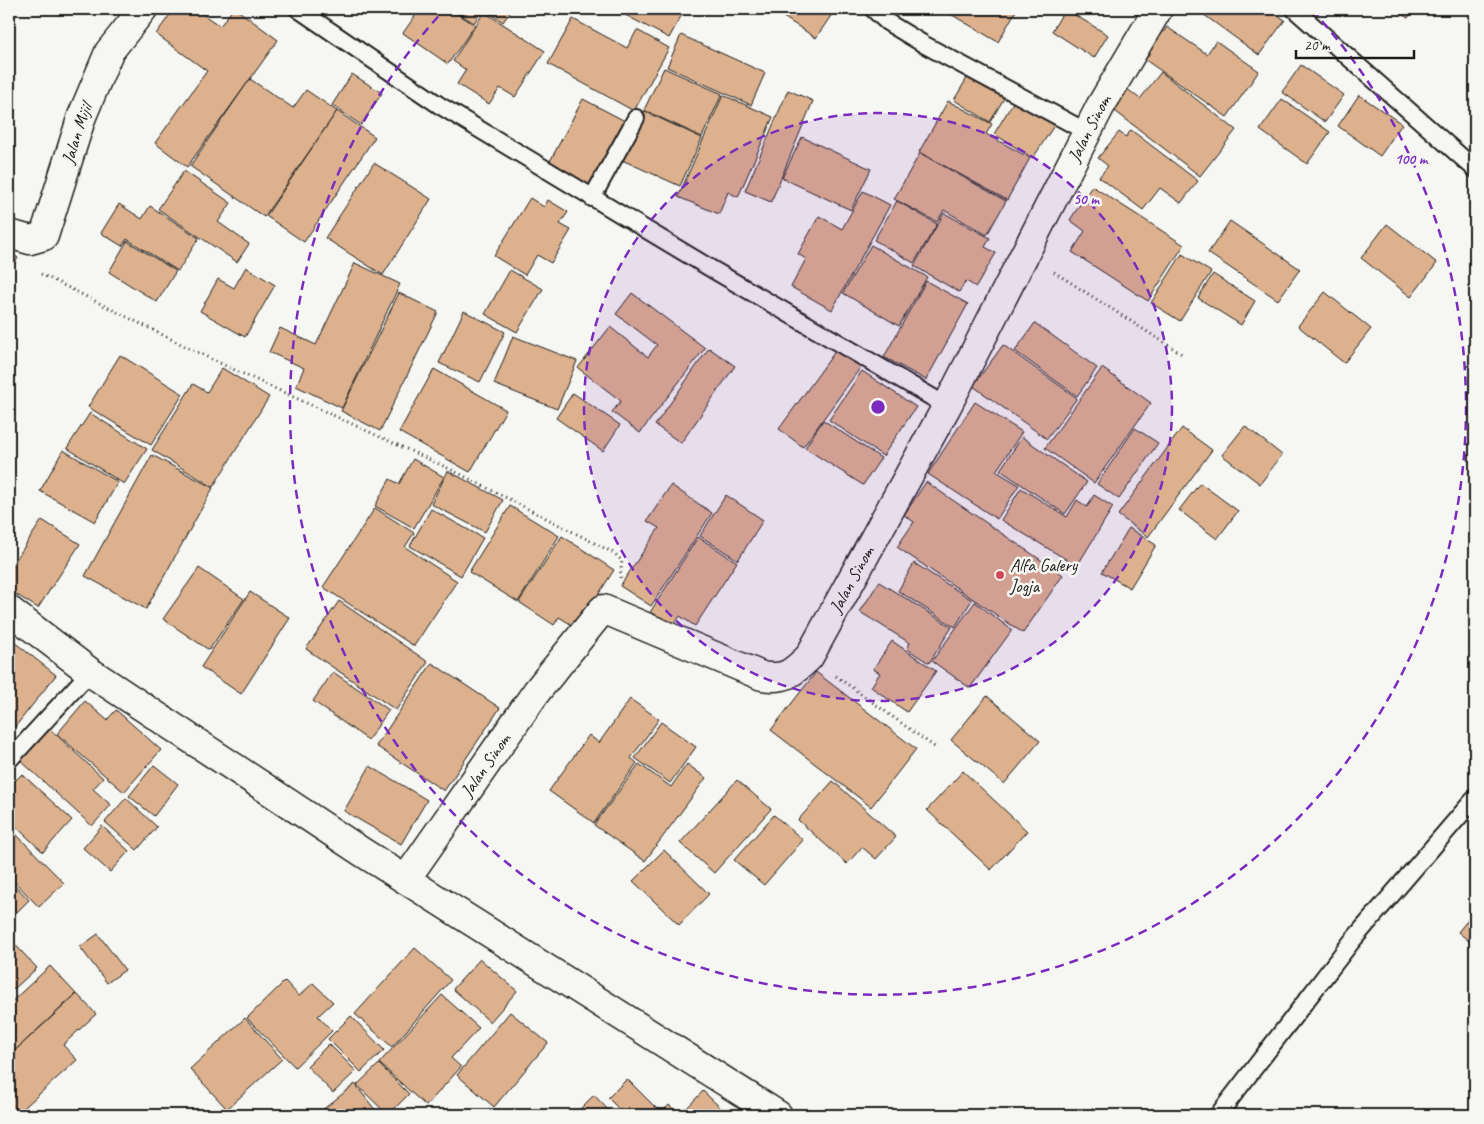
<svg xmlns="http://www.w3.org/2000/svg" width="1484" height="1124" viewBox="0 0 1484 1124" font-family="Caveat,sans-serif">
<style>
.building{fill:#ddb18d;stroke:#1c1c1c}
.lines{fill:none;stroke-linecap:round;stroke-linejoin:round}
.lane-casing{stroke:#1c1c1c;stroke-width:20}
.street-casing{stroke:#1c1c1c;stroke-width:31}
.path{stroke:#1c1c1c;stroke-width:3;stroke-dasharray:1 4;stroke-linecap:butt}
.lane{stroke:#f6f6f2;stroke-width:16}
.street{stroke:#f6f6f2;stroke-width:28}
.ring{fill:none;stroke:#7b2cbf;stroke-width:2.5;stroke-dasharray:9 6}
.poi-dot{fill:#d1495b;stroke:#f6f6f2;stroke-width:2}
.labels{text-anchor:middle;stroke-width:5;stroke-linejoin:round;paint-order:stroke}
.street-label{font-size:18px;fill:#1c1c1c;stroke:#f6f6f2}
.poi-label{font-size:18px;fill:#1c1c1c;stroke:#f6f6f2;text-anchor:start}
.centre{fill:#7b2cbf;stroke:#f6f6f2;stroke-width:2.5}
.ring-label{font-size:15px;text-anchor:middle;font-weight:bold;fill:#7b2cbf;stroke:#f6f6f2;stroke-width:5;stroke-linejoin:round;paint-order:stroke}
</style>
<rect width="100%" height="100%" fill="#f6f6f2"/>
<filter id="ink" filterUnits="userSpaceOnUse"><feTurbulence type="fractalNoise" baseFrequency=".02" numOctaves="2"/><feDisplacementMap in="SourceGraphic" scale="10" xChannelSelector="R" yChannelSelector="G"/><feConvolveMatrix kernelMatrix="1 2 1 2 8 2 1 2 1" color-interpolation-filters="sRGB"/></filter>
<g filter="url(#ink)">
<g class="building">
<path d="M174,9H195L220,26L233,9H236L278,40L187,167L155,143L207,71L156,34Z"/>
<path d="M420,9H450L475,25L448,64L403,33Z"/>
<path d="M452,9H512L503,22L483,9L474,23Z"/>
<path d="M614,9H685L669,38Z"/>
<path d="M771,9H824L832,14L816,38Z"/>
<path d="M942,9H1017L998,42Z"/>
<path d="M1065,9L1108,35L1094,58L1052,31Z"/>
<path d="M1196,9H1269L1285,20L1259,55Z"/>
<path d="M1393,9H1413L1408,18Z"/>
<path d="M484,12L545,51L515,97L500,88L489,104L457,84L466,70L453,61Z"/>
<path d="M573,19L627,48L637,30L669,48L634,111L548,64Z"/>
<path d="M1167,27L1207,54L1216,41L1259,71L1227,117L1144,59Z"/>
<path d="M681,35L765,73L751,105L667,67Z"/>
<path d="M1301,65L1344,95L1325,122L1282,92Z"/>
<path d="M664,68L722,94L702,137L644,110Z"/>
<path d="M1161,72L1236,130L1200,176L1111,108L1126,88L1140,99Z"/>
<path d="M970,73L1006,95L990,122L954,100Z"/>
<path d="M352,74L382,93L361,125L332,105Z"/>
<path d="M250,79L293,108L306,90L337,111L264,217L190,166Z"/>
<path d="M788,90L813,101L771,202L745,191Z"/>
<path d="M723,95L773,117L738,197L728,192L719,214L678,197Z"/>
<path d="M1359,95L1402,124L1380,156L1338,126Z"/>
<path d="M583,99L625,121L589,187L548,165Z"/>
<path d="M1282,99L1330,132L1307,164L1260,130Z"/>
<path d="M948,101L992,124L986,134L1030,158L1007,200L919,152Z"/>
<path d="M1014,101L1055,124L1033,158L994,134Z"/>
<path d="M337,111L375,137L304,242L266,216Z"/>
<path d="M644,111L702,138L680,186L622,160Z"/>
<path d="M1131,130L1198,181L1181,203L1160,188L1143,210L1099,177L1108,166L1098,158L1119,132L1126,137Z"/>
<path d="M802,137L871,169L851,210L782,178Z"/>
<path d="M920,153L1006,201L987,235L944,210L937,222L894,199Z"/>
<path d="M374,163L431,199L383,275L325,238Z"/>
<path d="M184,171L231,203L218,222L249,244L237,262L158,209Z"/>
<path d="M1092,186L1184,245L1148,301L1072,252L1085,231L1070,220Z"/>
<path d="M863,191L890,205L832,310L791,287L806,259L798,254L819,216L842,229Z"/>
<path d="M530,198L544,207L548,200L568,212L560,224L571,230L551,263L537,255L525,275L494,256Z"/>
<path d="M897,201L937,224L914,263L874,240Z"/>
<path d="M119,204L142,219L150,206L199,238L178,271L127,239L122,246L101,233Z"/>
<path d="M944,213L990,238L985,247L996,253L976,287L966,281L959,292L914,266Z"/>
<path d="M1230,221L1300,269L1278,300L1208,253Z"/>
<path d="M1387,224L1437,263L1411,297L1361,258Z"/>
<path d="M127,241L176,271L157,302L109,272Z"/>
<path d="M871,245L927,277L899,326L843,293Z"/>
<path d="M9,252L18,258L9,272Z"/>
<path d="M1182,254L1211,272L1180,321L1151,303Z"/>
<path d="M355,263L400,284L342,408L296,386L304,368L269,352L280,328L316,345Z"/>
<path d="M246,267L275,285L245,337L200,311L218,279L234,288Z"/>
<path d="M510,270L543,289L517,332L485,314Z"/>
<path d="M1213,274L1255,301L1241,325L1198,298Z"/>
<path d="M926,281L968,304L926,380L884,357Z"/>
<path d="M1325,292L1371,329L1344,363L1298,326Z"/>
<path d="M399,293L438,312L380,431L341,411Z"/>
<path d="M632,293L705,348L640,433L612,412L621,401L578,368L610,327L648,357L657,345L616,314Z"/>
<path d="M464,311L505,332L480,382L439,363Z"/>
<path d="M1035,323L1097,368L1077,396L1015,351Z"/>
<path d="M513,336L577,361L557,409L494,384Z"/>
<path d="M1003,345L1077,398L1047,439L973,386Z"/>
<path d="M839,346L863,364L803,447L779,429Z"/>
<path d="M709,348L735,366L681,443L655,425Z"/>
<path d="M120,355L183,394L151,445L88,407Z"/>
<path d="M222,368L269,397L213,487L152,450L193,384L207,392Z"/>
<path d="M1102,368L1151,403L1094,483L1045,448Z"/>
<path d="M434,369L506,410L470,472L399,432Z"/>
<path d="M862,371L916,407L883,456L829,420Z"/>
<path d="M573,393L620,425L603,451L556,418Z"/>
<path d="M975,402L1022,432L996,471L1019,485L997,519L928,474Z"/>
<path d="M90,413L147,449L124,484L67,448Z"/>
<path d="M823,420L881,458L863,485L805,448Z"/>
<path d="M1245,426L1282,455L1260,484L1222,455Z"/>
<path d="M1135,428L1158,443L1119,499L1097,484Z"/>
<path d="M1182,428L1212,450L1148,537L1118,515Z"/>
<path d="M1022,437L1087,482L1065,514L1000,470Z"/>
<path d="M63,450L118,482L95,522L40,491Z"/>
<path d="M152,455L213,488L146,609L85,576Z"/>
<path d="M413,459L444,477L414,528L375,506L390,479L399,484Z"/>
<path d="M448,471L503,500L485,532L431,504Z"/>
<path d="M926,482L1063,575L1023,633L897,547L914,522L904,515Z"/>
<path d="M1200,483L1238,511L1217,539L1179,510Z"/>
<path d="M671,485L712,513L651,606L620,586L659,528L647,521Z"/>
<path d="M1021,488L1067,517L1077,500L1087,507L1094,495L1113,507L1077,566L1001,520Z"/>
<path d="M726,495L763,520L738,560L700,536Z"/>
<path d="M510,506L559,536L518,602L469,572Z"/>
<path d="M375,508L414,533L405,547L457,581L414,646L323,587Z"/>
<path d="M431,509L483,538L461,576L410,546Z"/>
<path d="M9,510L15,514L9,522Z"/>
<path d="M42,520L80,544L38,608L9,590V570Z"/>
<path d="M1129,528L1156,545L1130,588L1102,572Z"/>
<path d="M562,536L614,570L577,628L559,617L554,625L519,602Z"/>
<path d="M698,537L737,562L695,626L680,616L672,628L649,614Z"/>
<path d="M914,563L972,600L955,627L898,591Z"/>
<path d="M199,568L244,599L209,650L163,619Z"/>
<path d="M879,582L952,627L929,663L907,649L910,643L860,612Z"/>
<path d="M250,592L290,618L241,694L201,667Z"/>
<path d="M339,601L428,662L396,710L306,649Z"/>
<path d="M975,602L1012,630L970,688L932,661Z"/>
<path d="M9,638L56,675L15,727L9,722Z"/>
<path d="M892,641L936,671L907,712L871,687L880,673L873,669Z"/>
<path d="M432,663L500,708L444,791L376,746Z"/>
<path d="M333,672L389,710L368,740L313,701Z"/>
<path d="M816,672L916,749L871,807L771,730Z"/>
<path d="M987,696L1040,741L1004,784L951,740Z"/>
<path d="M630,699L659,719L631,758L637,763L594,823L549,791L589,735L599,743Z"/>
<path d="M85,701L107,720L116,710L161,750L124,792L57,734Z"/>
<path d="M661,722L696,747L670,783L635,758Z"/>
<path d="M49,728L103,778L93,789L111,805L92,826L20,760Z"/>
<path d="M639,764L671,787L687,764L706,778L645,861L594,825Z"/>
<path d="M154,765L178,784L154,816L129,796Z"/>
<path d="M370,766L427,800L401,844L344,811Z"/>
<path d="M963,771L1027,831L991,870L927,810Z"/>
<path d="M22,774L72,820L43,852L9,820V787Z"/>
<path d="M737,780L771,809L714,873L680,843Z"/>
<path d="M833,781L896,837L876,859L862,847L847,864L798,820Z"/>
<path d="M126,798L157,827L137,850L105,822Z"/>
<path d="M774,815L803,840L764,885L734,860Z"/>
<path d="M102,826L129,851L110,872L83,848Z"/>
<path d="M9,827L64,883L39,907L9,876Z"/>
<path d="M664,850L709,894L679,925L633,881Z"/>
<path d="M9,879L29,900L9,920Z"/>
<path d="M1475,911V946L1458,932Z"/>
<path d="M98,934L125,970L107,983L80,947Z"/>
<path d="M9,938L37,968L14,989L9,984Z"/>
<path d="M415,948L451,980L392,1047L355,1014Z"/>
<path d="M480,959L517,991L490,1022L453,989Z"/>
<path d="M50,966L76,994L9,1056V1004Z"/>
<path d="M285,981L299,996L313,983L333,1002L318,1016L332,1031L295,1067L247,1018Z"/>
<path d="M77,994L96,1014L63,1045L77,1060L16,1115H9V1056Z"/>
<path d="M442,995L479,1028L451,1058L461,1067L426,1106L379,1063Z"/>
<path d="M510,1012L548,1043L494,1107L457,1075Z"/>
<path d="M351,1016L384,1050L361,1072L328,1039Z"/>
<path d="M245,1018L282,1059L227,1109L190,1069Z"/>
<path d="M329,1044L356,1071L333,1093L307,1066Z"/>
<path d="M379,1064L409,1094L388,1115L357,1085Z"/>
<path d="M627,1079L658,1110L652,1115H625L608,1098Z"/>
<path d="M355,1084L379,1115H325L321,1111Z"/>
<path d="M703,1091L728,1115H685L682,1113Z"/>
<path d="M594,1095L613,1115H574Z"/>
<path d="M669,1105L680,1115H659Z"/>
<path d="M318,1109L323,1115H310Z"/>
</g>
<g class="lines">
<defs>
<g id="lane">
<path d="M298,9L439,105L710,268L947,406"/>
<path d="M873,9L887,22L925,45L1087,132"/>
<path d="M1294,9L1475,169"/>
<path d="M592,198L636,118"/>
<path d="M9,760L90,672"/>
<path d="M1218,1115L1352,941L1475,798"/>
</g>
<g id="street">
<path id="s1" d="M9,234L30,240L44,236L82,116L109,52L143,9"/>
<path d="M9,610L90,672L362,852L778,1115"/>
<path id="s2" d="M406,879L537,691L603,609L762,676C786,680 792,673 809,657L947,406L1100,107L1158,9"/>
</g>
</defs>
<use href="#lane" class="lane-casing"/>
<use href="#street" class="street-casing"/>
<g class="path">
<path d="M1054,272L1182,354"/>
<path d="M41,274L211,359L452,470L614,553L622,561L620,578"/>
<path d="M836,676L936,748"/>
</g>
<use href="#lane" class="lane"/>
<use href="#street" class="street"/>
</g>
</g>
<circle cx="878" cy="407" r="294" fill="#7b2cbf" fill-opacity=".12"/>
<g class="ring">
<circle cx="878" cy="407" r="294"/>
<path d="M1312 10A588 588 0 1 1 444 10"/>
</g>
<circle class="poi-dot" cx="1000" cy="575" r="5"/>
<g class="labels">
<g class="street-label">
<text dy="6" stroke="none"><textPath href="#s2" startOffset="1159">Jalan Sinom</textPath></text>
<text dy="6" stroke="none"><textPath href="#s1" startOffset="144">Jalan Mijil</textPath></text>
<text dy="6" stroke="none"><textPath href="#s2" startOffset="649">Jalan Sinom</textPath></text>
<text dy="6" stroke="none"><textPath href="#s2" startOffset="139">Jalan Sinom</textPath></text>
</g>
<g class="poi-label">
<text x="1010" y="571">Alfa Galery<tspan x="1010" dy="21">Jogja</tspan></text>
</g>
</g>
<circle cx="878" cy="407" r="8" class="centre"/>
<g class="ring-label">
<text x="1411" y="164">100 m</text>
<text x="1086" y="204">50 m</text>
</g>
<rect width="1484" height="1124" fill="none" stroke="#f6f6f2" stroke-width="30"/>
<rect x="15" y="15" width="1454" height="1094" fill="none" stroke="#1c1c1c" stroke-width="2" filter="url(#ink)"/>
<path d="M1296 50v8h118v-8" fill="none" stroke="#1c1c1c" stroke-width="2.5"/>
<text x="1304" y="50" font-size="15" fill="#1c1c1c" stroke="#f6f6f2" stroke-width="4" paint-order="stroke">20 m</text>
</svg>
